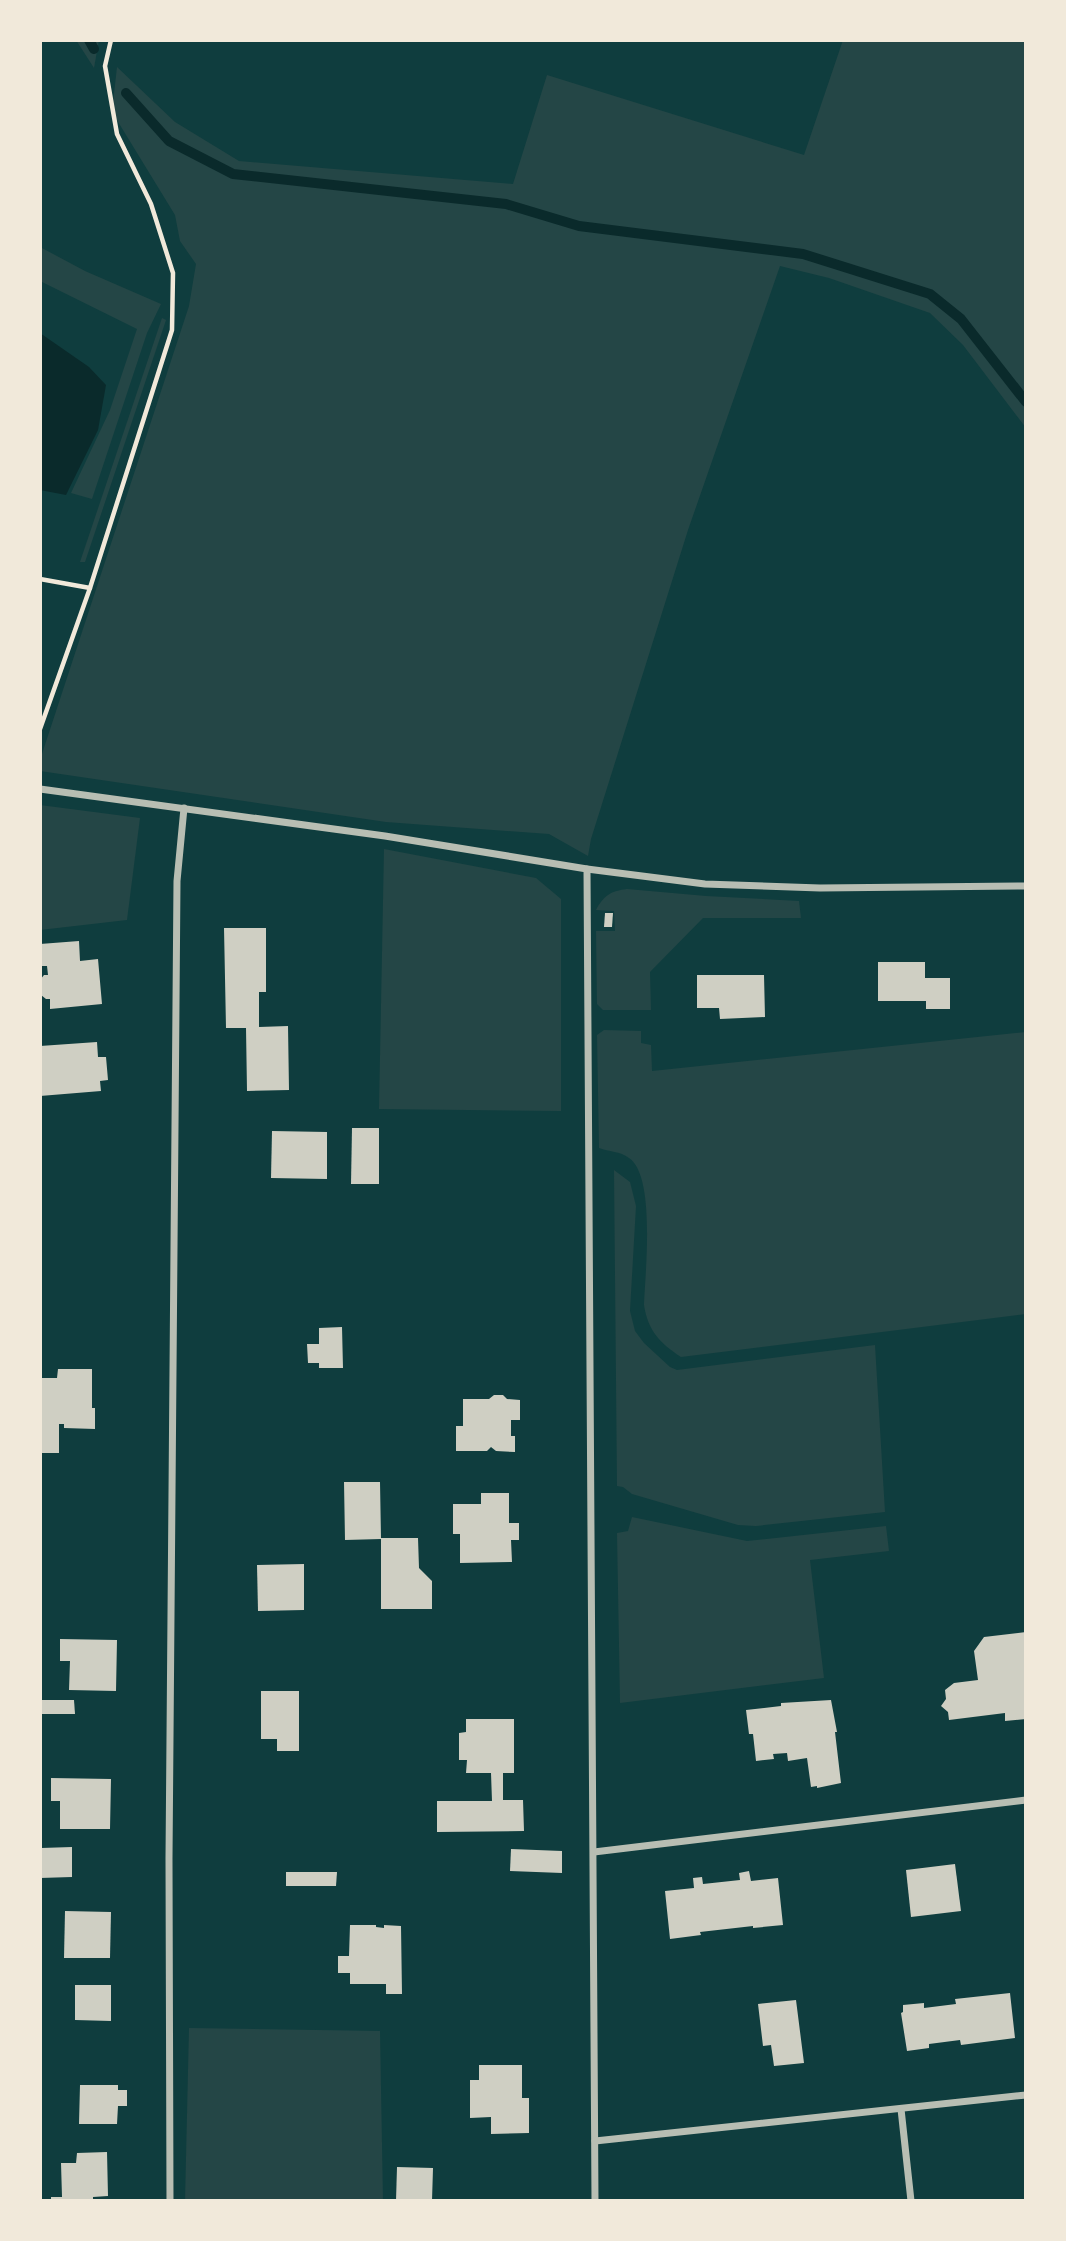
<svg xmlns="http://www.w3.org/2000/svg" width="1066" height="2241" viewBox="0 0 1066 2241" font-family="Cabin,sans-serif">
<style>
.green{fill:#244646}
.water{fill:#0a2a2b}
.lines{fill:none;stroke-linecap:round;stroke-linejoin:round}
.stream{stroke:#0a2a2b;stroke-width:10}
.building{fill:#cfcfc3}
.path{stroke:#f1e9da;stroke-width:4.5}
.minor{stroke:#b8beb3;stroke-width:7}
</style>
<rect width="100%" height="100%" fill="#0f3d3e"/>
<g class="green">
<path d="M76,40H99L94,68Z"/>
<path d="M843,40H1026V428L963,345L930,313L829,278L780,266L688,530L591,839L588,856L549,834L386,822L40,771V760L189,306L196,264L180,241L175,215L112,112L117,67L175,122L239,161L513,184L547,75L804,155Z"/>
<path d="M40,247L85,271L161,304L147,333L92,499L71,493L110,410L137,329L40,281Z"/>
<path d="M162,318L166,320L85,562H80Z"/>
<path d="M40,805L140,818L127,920L40,930Z"/>
<path d="M384,849L536,878L561,899V1111L379,1109Z"/>
<path d="M627,889L706,896L799,901L801,918H703L650,972L651,1010H603L597,1004L596,931H615L614,911L596,910C604,895 611,891 627,889Z"/>
<path d="M604,1030L641,1031V1043L651,1045L652,1071L1026,1032V1314L681,1357C660,1343 648,1331 644,1305C645,1274 656,1176 629,1158C620,1151 609,1152 599,1148L597,1035Z"/>
<path d="M614,1170L630,1182L636,1206L630,1311L635,1331L644,1343L670,1367L677,1370L875,1345L885,1512L756,1526L738,1525L632,1494L623,1487L617,1486Z"/>
<path d="M632,1517L747,1541L886,1526L889,1551L810,1560L824,1678L620,1703L617,1533L628,1531Z"/>
<path d="M189,2028L380,2031L383,2201H185Z"/>
</g>
<path class="water" d="M40,333L89,367L106,385L98,430L66,495L40,490Z"/>
<g class="lines">
<g class="stream">
<path d="M89,40L94,49"/>
<path d="M126,93L169,141L233,174L506,204L579,226L803,254L930,294L961,319L1026,402"/>
</g>
</g>
<g class="building">
<path d="M605,913H613L612,927H604Z"/>
<path d="M224,928H266V992H259V1027L288,1026L289,1090L247,1091L246,1028H226Z"/>
<path d="M79,941L80,961L98,959L102,1004L50,1009V999H46L41,995L40,980L44,975H48L47,966H42L40,944Z"/>
<path d="M878,962H925V978H950V1009H926V1001H878Z"/>
<path d="M697,975H764L765,1017L720,1019L719,1008H697Z"/>
<path d="M97,1042L98,1057H106L108,1080L100,1081L101,1091L40,1096V1046Z"/>
<path d="M352,1128H379V1184H351Z"/>
<path d="M272,1131L327,1132V1179L271,1178Z"/>
<path d="M342,1327L343,1368H319V1363H308L307,1344H319V1328Z"/>
<path d="M58,1369H92V1408H95V1429L64,1428V1424H59V1453H40V1378H57Z"/>
<path d="M494,1395H503L507,1399L520,1400V1420H511V1436H515V1452L496,1451L491,1447L487,1451H456V1426H463V1399H489Z"/>
<path d="M344,1482H380L381,1538H418L419,1568L432,1581V1609H381V1539L345,1540Z"/>
<path d="M481,1493H509V1523H519V1540H511L512,1562L460,1563V1534H453V1504H481Z"/>
<path d="M304,1564V1610L258,1611L257,1565Z"/>
<path d="M1026,1632V1719L1005,1721V1713L949,1720L948,1712L941,1706L946,1699L945,1690L954,1683L978,1680L974,1651L984,1637Z"/>
<path d="M60,1639L117,1640L116,1691L69,1690L70,1661H60Z"/>
<path d="M261,1691H299V1751H277V1739H261Z"/>
<path d="M40,1700H74L75,1714H40Z"/>
<path d="M831,1700L837,1732H835L841,1783L817,1788V1786L811,1787L807,1758L788,1761L787,1753L773,1754L774,1759L756,1761L753,1734H749L746,1710L781,1706V1703Z"/>
<path d="M466,1719H514V1773H503V1800H523L524,1831L437,1832V1801H492L491,1773H466L467,1760H459V1733L466,1732Z"/>
<path d="M51,1778L111,1779L110,1829H60V1801H51Z"/>
<path d="M72,1847V1877L40,1878L41,1848Z"/>
<path d="M511,1849L562,1851V1873L510,1871Z"/>
<path d="M955,1864L961,1911L911,1917L906,1870Z"/>
<path d="M749,1871L751,1881L778,1878L783,1925L753,1928V1926L700,1932L701,1935L670,1939L665,1891L694,1888L693,1878L702,1877L703,1884L740,1880L739,1873Z"/>
<path d="M286,1872H337L336,1886H286Z"/>
<path d="M65,1911L111,1912L110,1958H64Z"/>
<path d="M350,1925H376V1927L384,1928V1925L401,1926L402,1994H386V1984H350V1973H338V1956H349Z"/>
<path d="M75,1985H111V2021L75,2020Z"/>
<path d="M1010,1993L1015,2038L961,2045L960,2040L929,2044V2048L907,2051L901,2013L903,2012V2005L924,2003V2008L956,2004L955,1999Z"/>
<path d="M796,2000L804,2063L774,2066L771,2045L763,2046L758,2004Z"/>
<path d="M479,2065H522V2098H529V2133L491,2134V2117L470,2118V2080H479Z"/>
<path d="M80,2085H118V2090H127V2106H118L117,2124H79Z"/>
<path d="M107,2152L108,2196L93,2197V2201H51V2197H62L61,2163H76L77,2153Z"/>
<path d="M397,2167L433,2168L432,2201H396Z"/>
</g>
<g class="lines">
<g class="path">
<path d="M40,579L90,588"/>
<path d="M40,729L90,588L172,330L173,273L151,204L117,134L105,66L111,40"/>
</g>
<g class="minor">
<path d="M40,789L385,836L587,869L705,884L820,888L1026,886"/>
<path d="M587,869L595,2201"/>
<path d="M594,1852L1026,1800"/>
<path d="M901,2109L911,2201"/>
<path d="M595,2141L1026,2095"/>
<path d="M170,2201L169,1859L177,881L184,808"/>
</g>
</g>
<rect width="1066" height="2241" fill="none" stroke="#f1e9da" stroke-width="84"/>
</svg>
